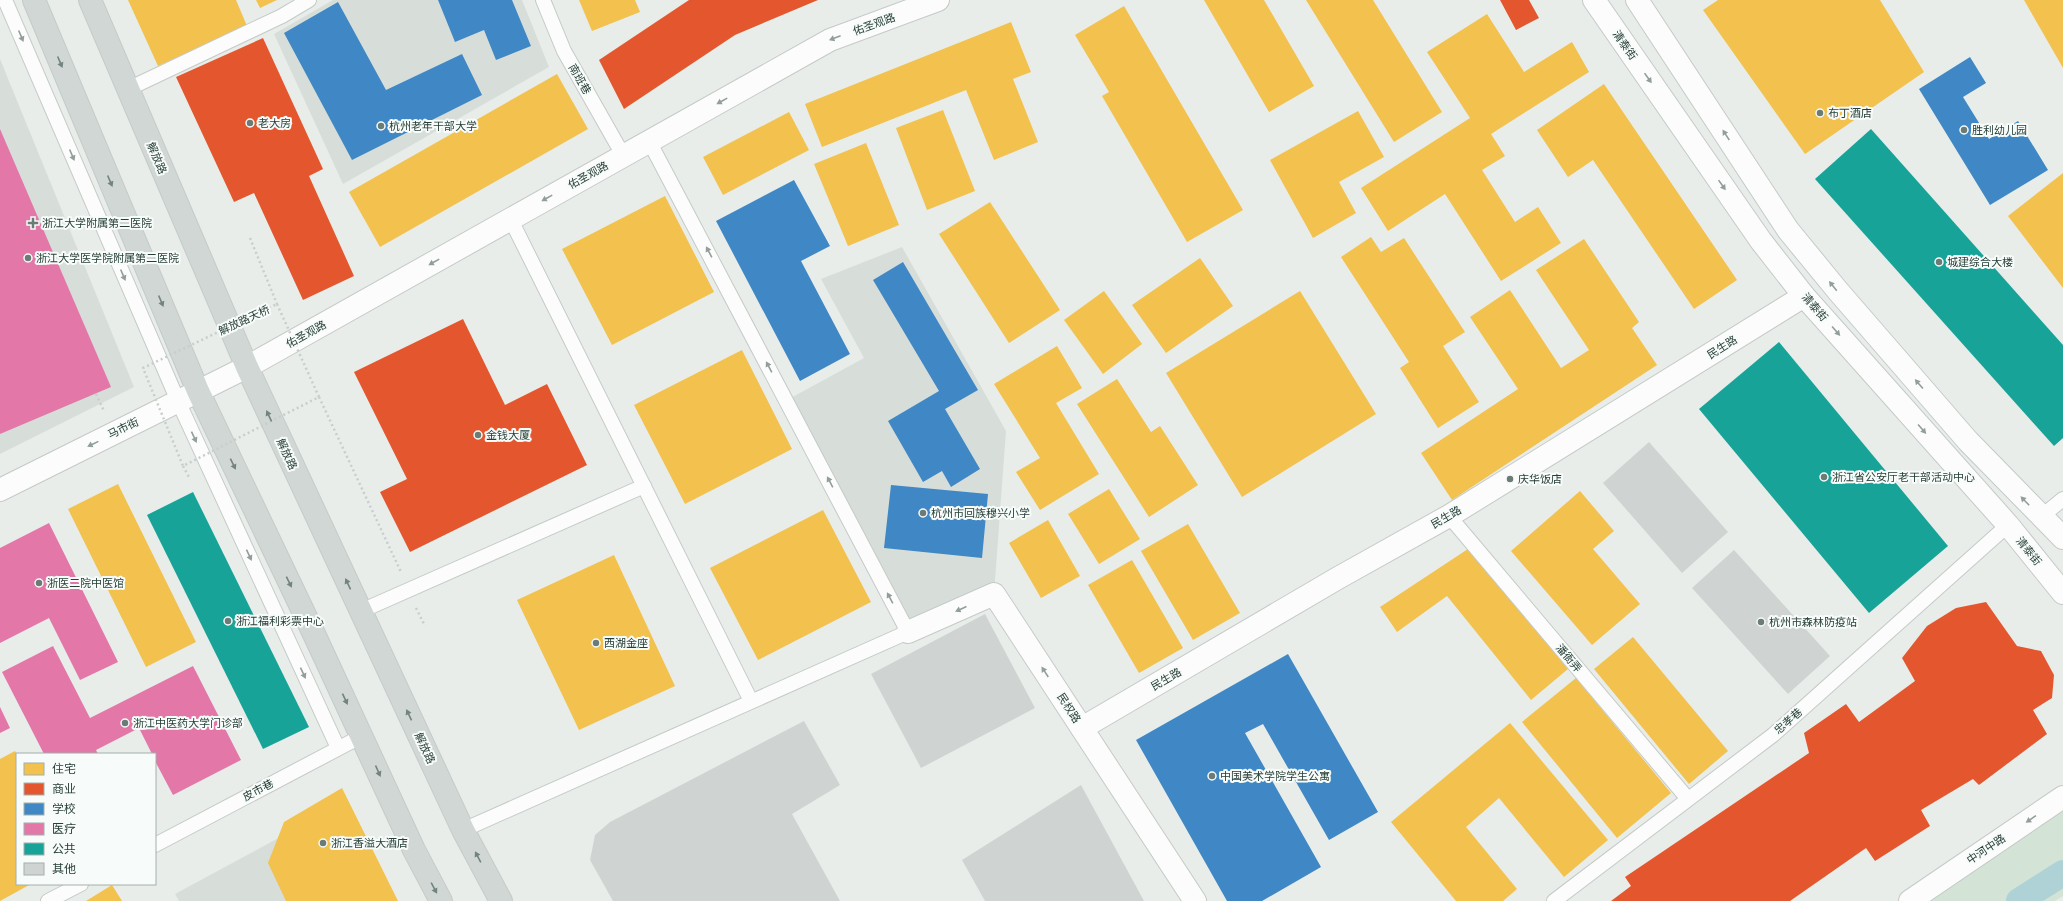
<svg xmlns="http://www.w3.org/2000/svg" width="2063" height="901" viewBox="0 0 2063 901" font-family="'Golos Text','Noto Sans SC',sans-serif">
<style>
.built{fill:#d7deda}
.green{fill:#d3e4d7}
.homes{fill:#f2c14e}
.shops{fill:#e4572e}
.schools{fill:#3f88c5}
.health{fill:#e377a8}
.public{fill:#17a398}
.lines{fill:none;stroke-linecap:round;stroke-linejoin:round}
.canal{stroke:#aed2d6;stroke-width:26}
.building{fill:#cfd4d2}
.service-casing{stroke:#c5cac7;stroke-width:16}
.minor-casing{stroke:#c5cac7;stroke-width:24}
.secondary-casing{stroke:#c4cac7;stroke-width:24}
.primary-casing{stroke:#c4cbc8;stroke-width:24}
.path{stroke:#c7cecb;stroke-width:2.5;stroke-dasharray:2 3;stroke-linecap:butt}
.service{stroke:#fcfcfc;stroke-width:14}
.minor{stroke:#fcfcfc;stroke-width:22}
.secondary{stroke:#fcfcfc;stroke-width:22}
.primary{stroke:#d0d7d5;stroke-width:22}
.path-bridge{stroke:#c7cecb;stroke-width:2.5;stroke-dasharray:2 3;stroke-linecap:butt}
.oneway{fill:#929e9a}
.oneway2{fill:#73837e}
.poi-dot{fill:#6b7c76;stroke:#f7fbf9;stroke-width:1.5}
.labels{text-anchor:middle;stroke-width:4;stroke-linejoin:round;paint-order:stroke}
.street-label{font-size:11px;fill:#273f37;stroke:#f7fbf9}
.poi-label{font-size:11px;fill:#273f37;stroke:#f7fbf9;text-anchor:start}
</style>
<rect width="100%" height="100%" fill="#e8edea"/>
<g class="built">
<path d="M333,0H522L549,67L343,184L274,34Z"/>
<path d="M0,59L134,387L0,454Z"/>
<path d="M902,247L1006,431L994,594L908,632L787,400L864,358L821,279Z"/>
<path d="M334,808L384,901H179L175,894Z"/>
</g>
<path class="green" d="M2063,796V896L2055,901H1906Z"/>
<g class="homes">
<path d="M128,0H236L247,26L158,66Z"/>
<path d="M256,0H277L260,8Z"/>
<path d="M579,0H635L640,12L592,31Z"/>
<path d="M692,0H744L699,18Z"/>
<path d="M1204,0H1264L1314,86L1269,112Z"/>
<path d="M1306,0H1373L1442,112L1394,142Z"/>
<path d="M1718,0H1880L1924,72L1805,154L1703,10Z"/>
<path d="M2024,0H2063V68Z"/>
<path d="M1124,6L1243,210L1187,242L1102,96L1109,92L1075,35Z"/>
<path d="M1487,14L1524,72L1572,42L1589,72L1491,134L1505,156L1482,170L1515,222L1538,207L1561,243L1501,281L1445,194L1388,231L1361,188L1470,118L1427,52Z"/>
<path d="M1011,22L1031,72L1013,79L1038,142L994,160L966,90L822,147L805,104Z"/>
<path d="M557,74L588,129L380,247L349,192Z"/>
<path d="M1604,84L1737,280L1694,309L1593,160L1568,177L1537,130Z"/>
<path d="M943,110L975,191L927,210L896,128Z"/>
<path d="M1358,111L1384,157L1339,182L1356,213L1313,238L1270,160Z"/>
<path d="M789,112L809,150L723,195L703,157Z"/>
<path d="M866,143L899,225L848,246L814,164Z"/>
<path d="M2063,173V288L2008,216Z"/>
<path d="M665,196L714,292L612,345L562,249Z"/>
<path d="M990,202L1060,310L1009,343L939,234Z"/>
<path d="M1371,237L1381,252L1404,238L1465,332L1443,346L1479,402L1438,428L1400,368L1409,362L1341,257Z"/>
<path d="M1584,239L1639,322L1632,328L1657,365L1452,500L1421,453L1518,389L1470,317L1510,290L1561,368L1589,350L1536,270Z"/>
<path d="M1200,258L1233,306L1166,353L1132,305Z"/>
<path d="M1104,291L1142,344L1103,374L1064,320Z"/>
<path d="M1300,291L1376,414L1242,497L1166,373Z"/>
<path d="M1057,346L1082,388L1056,403L1099,474L1040,510L1016,472L1040,458L994,384Z"/>
<path d="M742,350L792,449L685,504L634,405Z"/>
<path d="M1117,379L1151,432L1160,426L1198,485L1149,517L1077,404Z"/>
<path d="M118,484L196,642L146,667L68,509Z"/>
<path d="M1109,489L1140,539L1099,564L1068,514Z"/>
<path d="M1580,491L1614,531L1593,549L1640,604L1592,645L1511,551Z"/>
<path d="M823,510L871,602L758,660L710,568Z"/>
<path d="M1048,520L1080,576L1041,598L1009,543Z"/>
<path d="M1188,524L1240,613L1193,640L1141,551Z"/>
<path d="M1471,547L1568,669L1531,700L1447,596L1397,632L1380,607Z"/>
<path d="M614,555L675,686L579,730L517,600Z"/>
<path d="M1132,560L1183,648L1139,673L1088,585Z"/>
<path d="M1633,637L1728,751L1689,784L1594,669Z"/>
<path d="M1576,678L1671,793L1617,838L1522,722Z"/>
<path d="M1510,723L1608,840L1564,877L1499,798L1466,827L1517,889L1503,901H1456L1391,822Z"/>
<path d="M15,751L17,755V884H31L0,901V759Z"/>
<path d="M342,788L398,901H286L268,863L284,822Z"/>
<path d="M112,885L122,901H86Z"/>
</g>
<g class="shops">
<path d="M689,0H818L735,35L624,109L599,60Z"/>
<path d="M1500,0H1529L1539,18L1516,30Z"/>
<path d="M263,38L323,169L309,176L354,276L303,300L254,193L234,202L176,77Z"/>
<path d="M463,319L505,405L547,384L587,465L410,552L380,492L407,479L354,372Z"/>
<path d="M1986,602L2017,646L2041,651L2054,675L2052,698L2033,710L2047,734L1979,785L1973,779L1921,810L1930,826L1875,861L1866,848L1790,901H1611L1631,886L1625,877L1809,753L1804,733L1846,704L1859,722L1915,681L1902,658L1927,626L1956,608Z"/>
</g>
<g class="schools">
<path d="M438,0H512L531,46L496,60L484,30L455,42Z"/>
<path d="M338,2L386,90L462,54L482,95L352,160L284,33Z"/>
<path d="M1970,57L1986,83L1963,97L1989,139L2018,121L2048,170L1990,205L1919,89Z"/>
<path d="M794,180L830,246L801,261L850,354L800,381L716,221Z"/>
<path d="M903,262L978,390L945,409L980,469L951,487L942,471L923,482L888,421L939,391L873,280Z"/>
<path d="M891,485L988,494L982,558L884,548Z"/>
<path d="M1288,654L1378,812L1329,840L1263,724L1245,733L1321,867L1262,901H1227L1136,740Z"/>
</g>
<g class="health">
<path d="M0,129L111,387L0,434Z"/>
<path d="M49,523L118,662L80,680L49,618L0,643V548Z"/>
<path d="M53,646L90,718L193,666L241,760L173,795L155,761V754H152L139,728L96,750L98,754H44L2,672Z"/>
<path d="M0,707L10,728L0,733Z"/>
</g>
<g class="public">
<path d="M1871,129L2063,345V438L2054,446L1815,179Z"/>
<path d="M1779,342L1948,546L1869,613L1699,409Z"/>
<path d="M193,492L309,727L263,749L147,515Z"/>
</g>
<g class="lines">
<path class="canal" d="M2019,901L2063,873"/>
</g>
<g class="building">
<path d="M1649,442L1728,532L1682,573L1603,483Z"/>
<path d="M1734,550L1830,656L1788,694L1692,588Z"/>
<path d="M985,614L1035,708L921,768L871,674Z"/>
<path d="M804,721L840,785L792,814L840,901H613L590,860L595,835L610,822Z"/>
<path d="M1081,785L1144,901H985L962,860Z"/>
</g>
<g class="lines">
<defs>
<g id="service">
<path d="M5,0L178,401L338,748"/>
<path d="M543,0L564,51L623,155"/>
<path d="M128,89L282,16L309,0"/>
<path d="M510,218L751,701"/>
<path d="M1449,516L1688,799"/>
<path d="M2041,517L2063,499"/>
<path d="M361,611L644,486"/>
<path d="M463,830L908,632L649,141"/>
<path d="M155,845L362,736"/>
<path d="M48,901L81,884"/>
<path d="M1554,901L1773,735L2008,525"/>
</g>
<g id="minor">
<path d="M0,490L247,367L830,40L938,0"/>
<path d="M908,632L994,594L1195,901"/>
<path d="M1082,728L1338,578L1449,516L1804,296"/>
<path d="M1910,901L2063,797"/>
</g>
<g id="secondary">
<path d="M1594,0L1761,241L1804,296L2008,525L2063,593"/>
<path d="M1637,0L1788,230L1838,291L1968,441L2063,538"/>
</g>
<g id="primary">
<path d="M34,0L198,391L314,634L414,850L441,901"/>
<path d="M90,0L247,367L463,830L501,901"/>
</g>
</defs>
<use href="#service" class="service-casing"/>
<use href="#minor" class="minor-casing"/>
<use href="#secondary" class="secondary-casing"/>
<use href="#primary" class="primary-casing"/>
<g class="path">
<path d="M250,238L277,304"/>
<path d="M96,394L104,411"/>
<path d="M319,397L401,572"/>
<path d="M183,466L189,477"/>
<path d="M416,608L425,626"/>
</g>
<use href="#service" class="service"/>
<use href="#minor" class="minor"/>
<use href="#secondary" class="secondary"/>
<use href="#primary" class="primary"/>
<path class="path-bridge" d="M277,304L319,397L183,466L143,368Z"/>
</g>
<defs><path id="oneway-solid" d="M-6-.8H1V-3.2L6.5 0L1 3.2V.8H-6Z"/></defs>
<g class="oneway">
<use href="#oneway-solid" transform="translate(21 36) rotate(67)"/>
<use href="#oneway-solid" transform="translate(835 38) rotate(159)"/>
<use href="#oneway-solid" transform="translate(1648 78) rotate(55)"/>
<use href="#oneway-solid" transform="translate(722 101) rotate(151)"/>
<use href="#oneway-solid" transform="translate(1726 135) rotate(-123)"/>
<use href="#oneway-solid" transform="translate(72 155) rotate(67)"/>
<use href="#oneway-solid" transform="translate(1722 185) rotate(55)"/>
<use href="#oneway-solid" transform="translate(547 198) rotate(151)"/>
<use href="#oneway-solid" transform="translate(709 252) rotate(-118)"/>
<use href="#oneway-solid" transform="translate(434 262) rotate(151)"/>
<use href="#oneway-solid" transform="translate(123 275) rotate(67)"/>
<use href="#oneway-solid" transform="translate(1833 286) rotate(-129)"/>
<use href="#oneway-solid" transform="translate(1836 331) rotate(49)"/>
<use href="#oneway-solid" transform="translate(769 367) rotate(-118)"/>
<use href="#oneway-solid" transform="translate(1919 384) rotate(-131)"/>
<use href="#oneway-solid" transform="translate(1922 429) rotate(49)"/>
<use href="#oneway-solid" transform="translate(194 437) rotate(65)"/>
<use href="#oneway-solid" transform="translate(93 444) rotate(154)"/>
<use href="#oneway-solid" transform="translate(830 482) rotate(-118)"/>
<use href="#oneway-solid" transform="translate(2025 501) rotate(-134)"/>
<use href="#oneway-solid" transform="translate(249 555) rotate(65)"/>
<use href="#oneway-solid" transform="translate(890 598) rotate(-118)"/>
<use href="#oneway-solid" transform="translate(961 609) rotate(156)"/>
<use href="#oneway-solid" transform="translate(1045 672) rotate(-123)"/>
<use href="#oneway-solid" transform="translate(303 673) rotate(65)"/>
<use href="#oneway-solid" transform="translate(2031 819) rotate(146)"/>
</g>
<g class="oneway2">
<use href="#oneway-solid" transform="translate(60 62) rotate(67)"/>
<use href="#oneway-solid" transform="translate(110 181) rotate(67)"/>
<use href="#oneway-solid" transform="translate(161 301) rotate(67)"/>
<use href="#oneway-solid" transform="translate(269 416) rotate(-115)"/>
<use href="#oneway-solid" transform="translate(233 464) rotate(64)"/>
<use href="#oneway-solid" transform="translate(289 582) rotate(64)"/>
<use href="#oneway-solid" transform="translate(348 584) rotate(-115)"/>
<use href="#oneway-solid" transform="translate(345 699) rotate(65)"/>
<use href="#oneway-solid" transform="translate(409 715) rotate(-115)"/>
<use href="#oneway-solid" transform="translate(378 771) rotate(66)"/>
<use href="#oneway-solid" transform="translate(478 857) rotate(-118)"/>
<use href="#oneway-solid" transform="translate(434 888) rotate(62)"/>
</g>
<g class="poi-dot">
<circle cx="1820" cy="113" r="4"/>
<circle cx="250" cy="123" r="4"/>
<circle cx="381" cy="126" r="4"/>
<circle cx="1964" cy="130" r="4"/>
<path d="M31 217h4v4h4v4h-4v4h-4v-4h-4v-4h4z"/>
<circle cx="28" cy="258" r="4"/>
<circle cx="1939" cy="262" r="4"/>
<circle cx="478" cy="435" r="4"/>
<circle cx="1824" cy="477" r="4"/>
<circle cx="1510" cy="479" r="4"/>
<circle cx="923" cy="513" r="4"/>
<circle cx="39" cy="583" r="4"/>
<circle cx="228" cy="621" r="4"/>
<circle cx="1761" cy="622" r="4"/>
<circle cx="596" cy="643" r="4"/>
<circle cx="125" cy="723" r="4"/>
<circle cx="1212" cy="776" r="4"/>
<circle cx="323" cy="843" r="4"/>
</g>
<g class="labels">
<g class="street-label">
<text transform="translate(874 24) rotate(-20)" y="4">佑圣观路</text>
<text transform="translate(1625 45) rotate(55)" y="4">清泰街</text>
<text transform="translate(580 79) rotate(60)" y="4">南班巷</text>
<text transform="translate(157 158) rotate(67)" y="4">解放路</text>
<text transform="translate(588 175) rotate(-29)" y="4">佑圣观路</text>
<text transform="translate(1815 307) rotate(49)" y="4">清泰街</text>
<text transform="translate(244 320) rotate(-25)" y="4">解放路天桥</text>
<text transform="translate(306 334) rotate(-29)" y="4">佑圣观路</text>
<text transform="translate(1722 347) rotate(-32)" y="4">民生路</text>
<text transform="translate(123 428) rotate(-26)" y="4">马市街</text>
<text transform="translate(287 454) rotate(65)" y="4">解放路</text>
<text transform="translate(1446 517) rotate(-30)" y="4">民生路</text>
<text transform="translate(2029 551) rotate(51)" y="4">清泰街</text>
<text transform="translate(1569 658) rotate(50)" y="4">潘衙弄</text>
<text transform="translate(1166 679) rotate(-30)" y="4">民生路</text>
<text transform="translate(1069 708) rotate(57)" y="4">民权路</text>
<text transform="translate(1788 721) rotate(-41)" y="4">忠孝巷</text>
<text transform="translate(425 748) rotate(65)" y="4">解放路</text>
<text transform="translate(258 790) rotate(-28)" y="4">皮市巷</text>
<text transform="translate(1986 849) rotate(-34)" y="4">中河中路</text>
</g>
<g class="poi-label">
<text x="1828" y="117">布丁酒店</text>
<text x="258" y="127">老大房</text>
<text x="389" y="130">杭州老年干部大学</text>
<text x="1972" y="134">胜利幼儿园</text>
<text x="42" y="227">浙江大学附属第二医院</text>
<text x="36" y="262">浙江大学医学院附属第二医院</text>
<text x="1947" y="266">城建综合大楼</text>
<text x="486" y="439">金钱大厦</text>
<text x="1832" y="481">浙江省公安厅老干部活动中心</text>
<text x="1518" y="483">庆华饭店</text>
<text x="931" y="517">杭州市回族穆兴小学</text>
<text x="47" y="587">浙医二院中医馆</text>
<text x="236" y="625">浙江福利彩票中心</text>
<text x="1769" y="626">杭州市森林防疫站</text>
<text x="604" y="647">西湖金座</text>
<text x="133" y="727">浙江中医药大学门诊部</text>
<text x="1220" y="780">中国美术学院学生公寓</text>
<text x="331" y="847">浙江香溢大酒店</text>
</g>
</g>
<rect x="16" y="753" width="140" height="132" fill="#f7fbf9" stroke="#a4b0ab"/>
<rect x="24" y="763" width="20" height="12" fill="#f2c14e" stroke="#a4b0ab"/>
<text x="52" y="773" font-size="12" fill="#273f37">住宅</text>
<rect x="24" y="783" width="20" height="12" fill="#e4572e" stroke="#a4b0ab"/>
<text x="52" y="793" font-size="12" fill="#273f37">商业</text>
<rect x="24" y="803" width="20" height="12" fill="#3f88c5" stroke="#a4b0ab"/>
<text x="52" y="813" font-size="12" fill="#273f37">学校</text>
<rect x="24" y="823" width="20" height="12" fill="#e377a8" stroke="#a4b0ab"/>
<text x="52" y="833" font-size="12" fill="#273f37">医疗</text>
<rect x="24" y="843" width="20" height="12" fill="#17a398" stroke="#a4b0ab"/>
<text x="52" y="853" font-size="12" fill="#273f37">公共</text>
<rect x="24" y="863" width="20" height="12" fill="#cfd4d2" stroke="#a4b0ab"/>
<text x="52" y="873" font-size="12" fill="#273f37">其他</text>
</svg>
